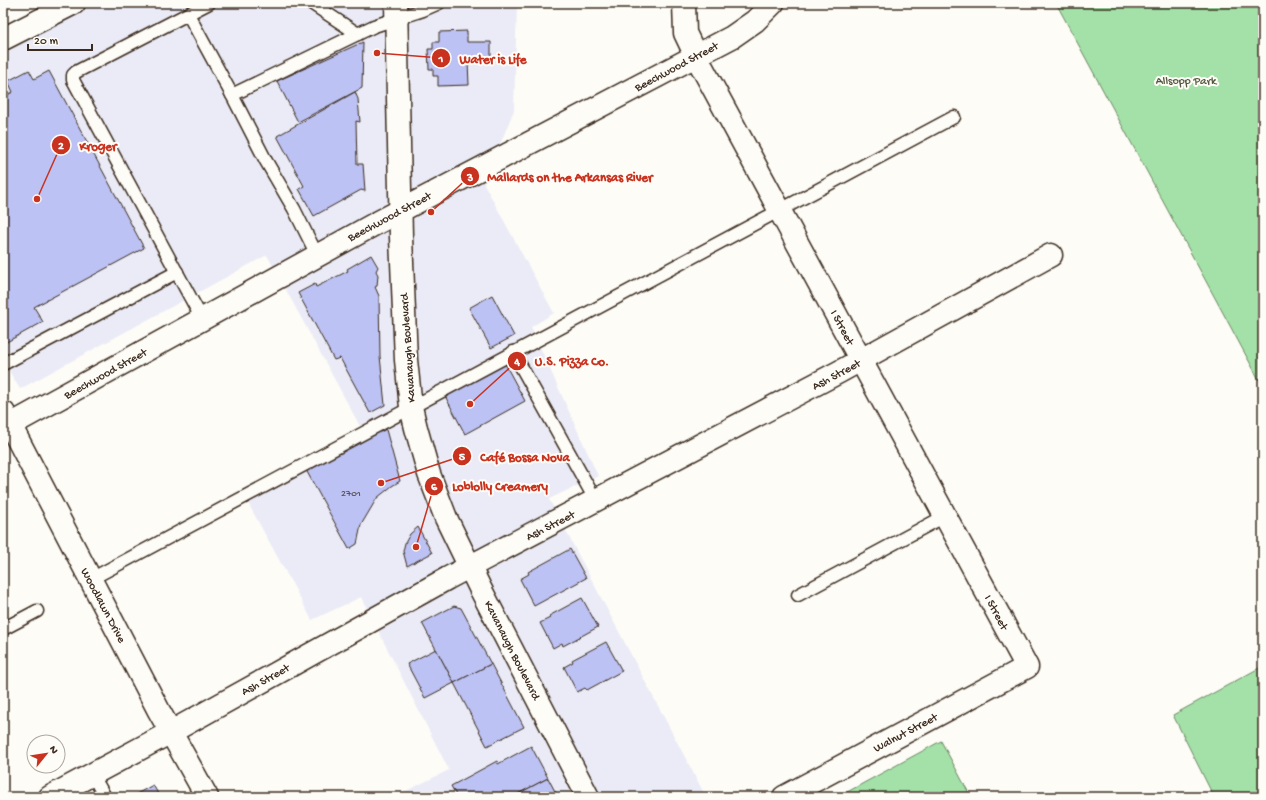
<svg xmlns="http://www.w3.org/2000/svg" width="1266" height="800" viewBox="0 0 1266 800" font-family="'Gochi Hand',sans-serif">
<style>
.built{fill:#eaebf6}
.green{fill:#a3e1a8;stroke:#6f8663}
.building{fill:#bcc2f3;stroke:#3b2a1e}
.lines{fill:none;stroke-linecap:round;stroke-linejoin:round}
.lane-casing{stroke:#3b2a1e;stroke-width:15}
.street-casing{stroke:#3b2a1e;stroke-width:25}
.secondary-casing{stroke:#3b2a1e;stroke-width:25}
.lane{stroke:#fdfcf7;stroke-width:12}
.street{stroke:#fdfcf7;stroke-width:22}
.secondary{stroke:#fdfcf7;stroke-width:22}
.labels{text-anchor:middle;stroke-width:4;stroke-linejoin:round;paint-order:stroke}
.number-label{font-size:10px;fill:#5b5053}
.street-label{font-size:12px;fill:#3b2a1e;stroke:#fdfcf7}
.park-label{font-size:12px;fill:#555840;stroke:#fdfcf7}
.leader{fill:none;stroke:#c8321e;stroke-width:1.5}
.callout-dot{fill:#c8321e;stroke:#fdfcf7;stroke-width:1.5}
.mark-label{font-size:12px;text-anchor:middle;font-weight:bold;fill:#fff}
.callout-label{font-size:13px;text-anchor:middle;font-weight:bold;fill:#c8321e;stroke:#fdfcf7;stroke-width:4;stroke-linejoin:round;paint-order:stroke}
</style>
<rect width="100%" height="100%" fill="#fdfcf7"/>
<filter id="ink" filterUnits="userSpaceOnUse"><feTurbulence type="fractalNoise" baseFrequency=".025" numOctaves="2"/><feDisplacementMap in="SourceGraphic" scale="8" xChannelSelector="R" yChannelSelector="G"/><feConvolveMatrix kernelMatrix="1 2 1 2 8 2 1 2 1" color-interpolation-filters="sRGB"/></filter>
<g filter="url(#ink)">
<path class="built" d="M82,3H517L514,110L484,184L554,313L531,327L598,476L549,499L706,797H406L404,792L449,770L361,597L312,620L242,492L361,428L267,255L20,389L3,361V49Z"/>
<g class="green">
<path d="M1056,3H1263V387Z"/>
<path d="M1263,666V797H1214L1173,715Z"/>
<path d="M941,741L971,797H838Z"/>
</g>
<g class="building">
<path d="M467,31V42H491V62H468L469,85L438,86V76H433V69H429L428,49H433V42H439V32Z"/>
<path d="M363,42L362,88L298,122L277,81Z"/>
<path d="M29,70L34,79L49,71L144,248L34,307L43,322L3,344V97L13,92L8,81Z"/>
<path d="M355,92L358,99L360,122L356,121L357,164H363L365,191L361,190L314,216L299,189L304,186L277,136Z"/>
<path d="M371,255L378,267L376,271L378,275L377,286L375,287L379,296L380,356L385,405L370,413L340,358L334,360L298,293L315,284L316,287L348,271L347,269Z"/>
<path d="M492,295L514,336L491,348L469,308Z"/>
<path d="M504,362L525,401L465,434L444,394Z"/>
<path d="M385,426L400,481L392,486L377,498L361,525L357,544L349,549L306,470Z"/>
<path d="M418,527L432,553L407,566L403,551L405,543L410,534Z"/>
<path d="M570,549L586,578L534,606L520,579L529,574L528,572Z"/>
<path d="M582,598L598,627L563,646L562,643L553,648L540,623L550,618L549,616Z"/>
<path d="M454,606L461,608L491,664L454,683L422,623Z"/>
<path d="M606,642L622,671L587,690L585,688L577,692L564,667L573,662L572,660Z"/>
<path d="M436,649L454,683L425,698L407,664Z"/>
<path d="M491,664L524,727L487,746L454,683Z"/>
<path d="M531,746L548,778L512,797H457L451,786L497,761L498,764Z"/>
<path d="M548,778L558,797H512Z"/>
<path d="M153,785L160,797H131Z"/>
</g>
<g class="lines">
<defs>
<g id="lane">
<path d="M311,3L358,34"/>
<path d="M188,14L232,95L266,161L294,209L317,255"/>
<path d="M232,95L374,26L423,10L439,3"/>
<path d="M202,319L73,80V75L76,72L209,3"/>
<path d="M513,352L596,501"/>
<path d="M3,364L177,272"/>
<path d="M91,579L954,117"/>
<path d="M798,595L945,516"/>
<path d="M3,629L37,611"/>
<path d="M92,774L105,797"/>
</g>
<g id="street">
<path d="M684,3L685,33L696,56L1027,667L784,797"/>
<path d="M3,39L74,3"/>
<path d="M4,413L159,711L207,797"/>
<path d="M3,429L373,225L732,37L755,21L773,3"/>
<path d="M50,797L171,732L448,578L839,372L1051,255"/>
</g>
<path id="secondary" d="M396,3L401,237L406,360L411,407L416,428L429,474L446,518L480,588L588,797"/>
</defs>
<use href="#lane" class="lane-casing"/>
<use href="#street" class="street-casing"/>
<use href="#secondary" class="secondary-casing"/>
<use href="#lane" class="lane"/>
<use href="#street" class="street"/>
<use href="#secondary" class="secondary"/>
</g>
</g>
<g class="labels">
<g class="number-label">
<text x="351" y="496">2701</text>
</g>
<g class="street-label">
<text transform="translate(676 66) rotate(-28)" y="4">Beechwood Street</text>
<text transform="translate(389 216) rotate(-28)" y="4">Beechwood Street</text>
<text transform="translate(843 327) rotate(62)" y="4">I Street</text>
<text transform="translate(407 348) rotate(-94)" y="4">Kavanaugh Boulevard</text>
<text transform="translate(105 373) rotate(-29)" y="4">Beechwood Street</text>
<text transform="translate(836 374) rotate(-28)" y="4">Ash Street</text>
<text transform="translate(550 525) rotate(-27)" y="4">Ash Street</text>
<text transform="translate(104 605) rotate(62)" y="4">Woodlawn Drive</text>
<text transform="translate(997 612) rotate(62)" y="4">I Street</text>
<text transform="translate(513 650) rotate(63)" y="4">Kavanaugh Boulevard</text>
<text transform="translate(265 679) rotate(-29)" y="4">Ash Street</text>
<text transform="translate(905 732) rotate(-28)" y="4">Walnut Street</text>
</g>
<g class="park-label">
<text x="1186" y="84">Allsopp Park</text>
</g>
</g>
<path class="leader" d="M377 53L441 58M37 199L61 145M431 212L470 176M470 404L517 361M381 483L462 456M416 547L434 486"/>
<g class="callout-dot">
<circle cx="377" cy="53" r="4"/>
<circle cx="37" cy="199" r="4"/>
<circle cx="431" cy="212" r="4"/>
<circle cx="470" cy="404" r="4"/>
<circle cx="381" cy="483" r="4"/>
<circle cx="416" cy="547" r="4"/>
<circle cx="441" cy="58" r="10"/>
<circle cx="61" cy="145" r="10"/>
<circle cx="470" cy="176" r="10"/>
<circle cx="517" cy="361" r="10"/>
<circle cx="462" cy="456" r="10"/>
<circle cx="434" cy="486" r="10"/>
</g>
<g class="mark-label">
<text x="441" y="62">1</text>
<text x="61" y="149">2</text>
<text x="470" y="181">3</text>
<text x="517" y="365">4</text>
<text x="462" y="460">5</text>
<text x="434" y="490">6</text>
</g>
<g class="callout-label">
<text x="493" y="63">Water is Life</text>
<text x="98" y="150">Kroger</text>
<text x="570" y="181">Mallards on the Arkansas River</text>
<text x="572" y="365">U.S. Pizza Co.</text>
<text x="525" y="461">Café Bossa Nova</text>
<text x="500" y="490">Loblolly Creamery</text>
</g>
<rect width="1266" height="800" fill="none" stroke="#fdfcf7" stroke-width="16"/>
<rect x="8" y="8" width="1250" height="784" fill="none" stroke="#3b2a1e" stroke-width="1.5" filter="url(#ink)"/>
<g transform="translate(46 754) rotate(60)"><circle r="19" fill="#fdfcf7" stroke="#afa8a0"/>
<path d="M0-3L7 15L0 10L-7 15Z" fill="#c8321e"/>
<text y="-6" font-size="11" font-weight="bold" text-anchor="middle" fill="#3b2a1e">N</text>
</g>
<path d="M28 44v6h64v-6" fill="none" stroke="#3b2a1e" stroke-width="2"/>
<text x="34" y="44" font-size="12" fill="#3b2a1e" stroke="#fdfcf7" stroke-width="3" paint-order="stroke">20 m</text>
</svg>
